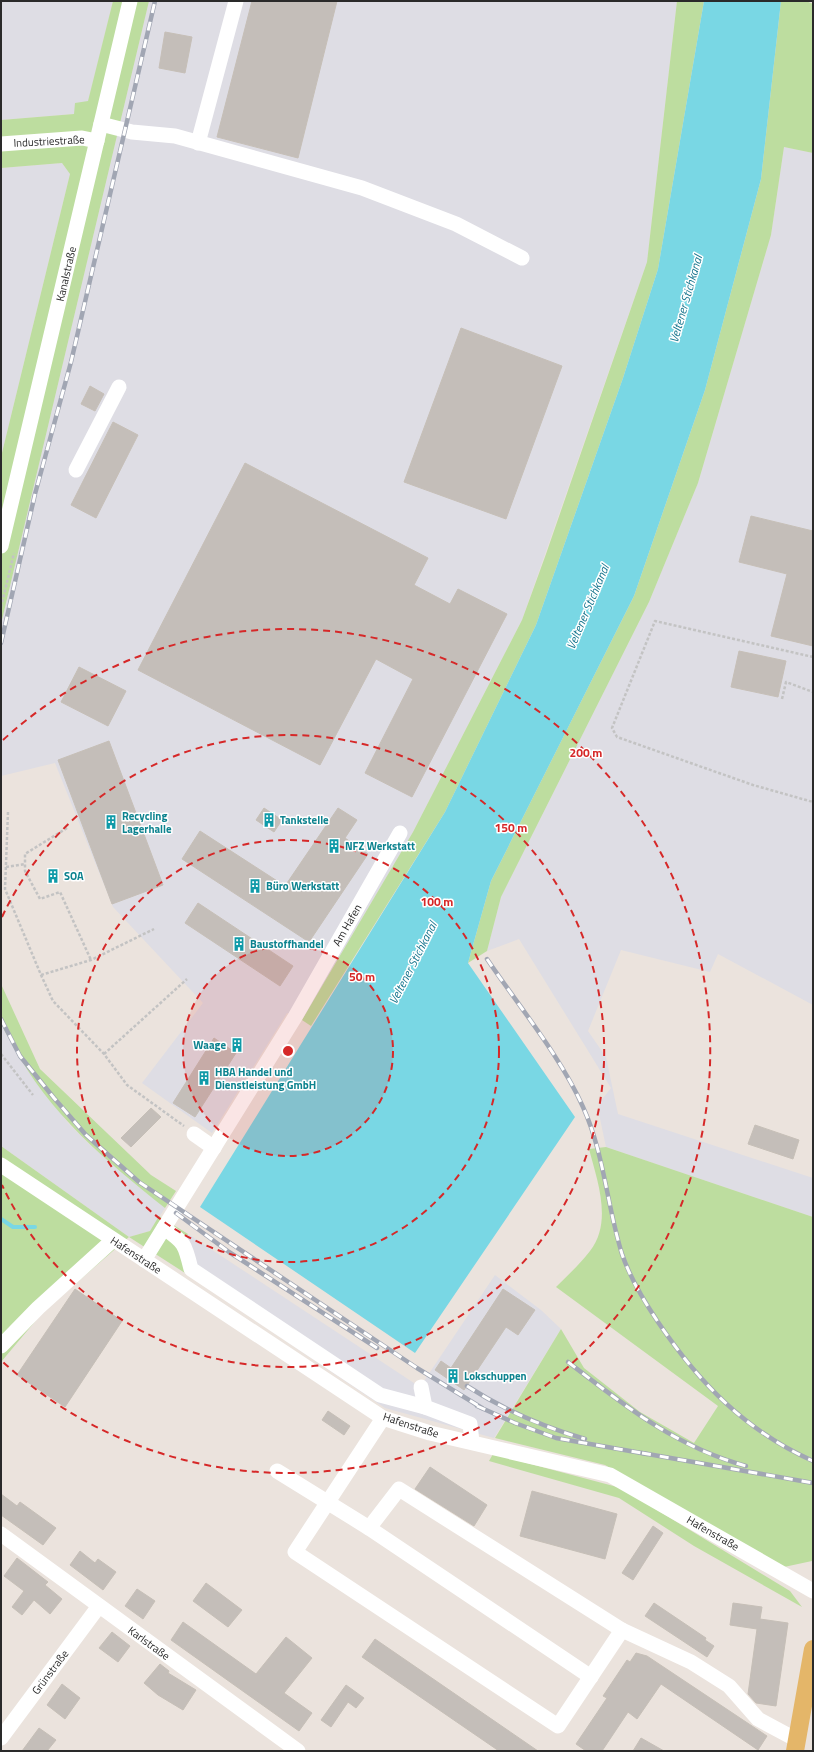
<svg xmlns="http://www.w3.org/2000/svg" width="814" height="1752" viewBox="0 0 814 1752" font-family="'Titillium Web',sans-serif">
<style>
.industrial{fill:#dedde4}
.green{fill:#bddd9f}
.water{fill:#79d7e4}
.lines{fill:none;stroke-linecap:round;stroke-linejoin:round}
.stream{stroke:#79d7e4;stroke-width:4}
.building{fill:#c4beb9;stroke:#c6bfb7}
.path{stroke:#c3c3c3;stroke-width:2.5;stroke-dasharray:3 2;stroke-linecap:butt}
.minor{stroke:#fff;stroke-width:15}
.major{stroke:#e4b669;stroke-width:18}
.rail-casing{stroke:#a1a6b3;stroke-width:4.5}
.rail{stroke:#fff;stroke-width:3;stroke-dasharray:9;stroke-linecap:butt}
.ring{fill:none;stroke:#d62828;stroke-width:2;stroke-dasharray:7 5}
.labels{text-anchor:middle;stroke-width:3;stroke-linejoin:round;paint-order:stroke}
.street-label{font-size:11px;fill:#2a2a2a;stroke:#fff}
.culture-label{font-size:11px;font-weight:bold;fill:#0d838f;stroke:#fff;text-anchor:start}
.water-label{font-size:12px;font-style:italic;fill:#19778f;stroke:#fff}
.centre{fill:#d62828;stroke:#fff;stroke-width:2}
.ring-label{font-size:12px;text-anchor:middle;font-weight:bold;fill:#d62828;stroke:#fff;stroke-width:3;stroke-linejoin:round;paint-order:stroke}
</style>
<rect width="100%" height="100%" fill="#ebe3dd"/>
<g class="industrial">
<path d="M1,1H113L88,102L74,114L1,120Z"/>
<path d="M149,1H677L647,262L522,620L413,832L302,1020L287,1013L212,1133L142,1083L203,1003L113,907L55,763L1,776V624Z"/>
<path d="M784,147L813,153V1005L718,954L710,972L621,950L588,1031L606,1057L618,1114L813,1178V1217L606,1147L599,1114L600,1102L611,1088L519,939L487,951L501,897L649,602L698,483L771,235Z"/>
<path d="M62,163L70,174L1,457V168Z"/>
<path d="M1,1022L20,1059L68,1123L91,1146L165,1208L150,1231L129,1237L1,1146Z"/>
<path d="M188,1234L420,1387L495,1275L541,1310L561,1329L494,1438L385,1408L185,1273L179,1248Z"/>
</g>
<g class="green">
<path d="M113,1H149L1,624V457L70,174L62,163L1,168V120L74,114L75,103L88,101Z"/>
<path d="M677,1H704L658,269L623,378L536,625L445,812L311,1026L302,1020L413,832L522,620L546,554L647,262Z"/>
<path d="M781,1H806L813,4V153L784,147L771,235L698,483L649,602L501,897L487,951L468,963L491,881L634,596L705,390L761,179Z"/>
<path d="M1,984L40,1069L151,1175L176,1191L165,1208C106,1161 48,1113 13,1045C9,1038 2,1028 1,1021C0,1009 1,996 1,984Z"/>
<path d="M1,1146L129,1237L150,1231L159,1216L188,1234L179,1248L185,1273L129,1237L43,1312L1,1362Z"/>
<path d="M606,1147L813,1217L812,1561L784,1567L605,1465L495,1438L561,1329L584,1368L640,1412L694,1443L718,1406L556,1287C568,1275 580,1264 590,1251C613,1222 597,1180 589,1149Z"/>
<path d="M493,1454L621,1488L790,1591L802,1607L694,1546L619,1498L489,1461Z"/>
</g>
<path class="water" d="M704,1H781L761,179L705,390L634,596L491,881L468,963L575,1117L415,1353L200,1207L445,812L536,625L623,378L658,269Z"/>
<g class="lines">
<path class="stream" d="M1,1219L13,1227H35"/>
</g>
<g class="building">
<path d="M252,1H337L298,158L217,137Z"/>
<path d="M165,32L192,37L185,73L159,68Z"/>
<path d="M461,328L562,366L506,519L404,482Z"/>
<path d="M90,386L104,394L95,411L81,404Z"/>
<path d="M113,422L138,435L96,518L71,505Z"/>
<path d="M245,463L428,558L414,585L450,604L458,589L507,614L412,797L365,773L413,679L376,659L320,765L138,670Z"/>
<path d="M751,516L813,531V646L771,636L787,574L739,562Z"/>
<path d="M739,651L786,661L778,697L731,687Z"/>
<path d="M79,667L126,691L108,726L61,702Z"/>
<path d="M109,741L163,885L112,904L58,760Z"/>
<path d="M264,808L282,820L274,832L256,820Z"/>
<path d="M338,808L357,820L345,838L368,854L309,942L182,859L200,831L285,886Z"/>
<path d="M198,903L293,966L280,986L185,923Z"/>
<path d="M214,1038L236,1053L195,1117L173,1103Z"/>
<path d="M151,1108L161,1117L131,1147L121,1138Z"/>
<path d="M755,1125L799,1140L793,1159L748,1144Z"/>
<path d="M75,1289L122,1321L65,1407L17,1375Z"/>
<path d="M503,1289L535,1310L518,1335L506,1327L464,1390L435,1370L441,1361L451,1368Z"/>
<path d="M328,1411L350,1426L344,1435L322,1420Z"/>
<path d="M430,1467L487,1505L474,1526L415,1489Z"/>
<path d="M532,1491L617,1514L605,1559L520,1536Z"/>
<path d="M1,1494L17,1506L20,1502L56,1528L43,1545L1,1515Z"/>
<path d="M653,1526L663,1533L633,1580L622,1573Z"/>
<path d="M80,1551L95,1563L98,1559L116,1572L103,1590L70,1565Z"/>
<path d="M17,1558L48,1582L45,1585L62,1599L50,1614L34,1600L22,1615L12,1607L24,1591L4,1576Z"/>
<path d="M206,1583L242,1610L228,1627L193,1601Z"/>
<path d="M137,1589L155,1601L143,1619L125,1606Z"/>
<path d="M654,1603L706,1638L705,1640L714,1646L707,1657L645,1616Z"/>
<path d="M733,1603L762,1607L760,1619L788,1623L776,1706L756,1703L748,1694L757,1629L730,1625Z"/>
<path d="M183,1622L256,1674L286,1637L312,1658L284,1693L312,1713L299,1731L171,1640Z"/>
<path d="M112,1632L130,1646L118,1662L99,1648Z"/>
<path d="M375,1639L538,1751H499L362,1657Z"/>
<path d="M636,1653L647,1656L767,1736L758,1750L661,1684L637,1719L628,1712L602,1751H586L576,1744L607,1698L603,1696L627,1660L630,1662Z"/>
<path d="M160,1664L169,1671L168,1673L196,1690L183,1710L158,1695L144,1683Z"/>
<path d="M62,1684L80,1698L65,1719L47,1705Z"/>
<path d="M346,1685L364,1698L356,1708L348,1702L331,1727L321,1720Z"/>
<path d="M39,1728L56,1740L47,1751H22Z"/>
<path d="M641,1738L664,1751H633Z"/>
</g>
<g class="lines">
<g class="path">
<path d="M1,607L14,553"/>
<path d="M813,657L655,621L612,728L617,737L753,785L813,802"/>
<path d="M782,699L786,682L813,692"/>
<path d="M8,812L5,889L41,975L53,1001L104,1054L127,1085L184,1126"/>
<path d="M67,828L25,854V871L40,899L60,892L91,960"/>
<path d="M6,867L25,864"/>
<path d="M41,975L91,960L154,929"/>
<path d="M1,1054L33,1095"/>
<path d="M104,1054L187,979"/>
</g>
<g class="minor">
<path d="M101,124L132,132L175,136L362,188L456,224L522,258"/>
<path d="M198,143L236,1"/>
<path d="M1,144L82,138L97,141"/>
<path d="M76,470L119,387"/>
<path d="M1,546L130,1"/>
<path d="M194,1134L214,1148"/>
<path d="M1,1165L383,1418L430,1433L610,1475L813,1591"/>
<path d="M164,1228C185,1243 185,1244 191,1269L380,1395L425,1407"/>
<path d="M144,1260L295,1017L400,833"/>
<path d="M1,1346L38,1308L113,1240"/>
<path d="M421,1387L425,1407L470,1424L472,1442"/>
<path d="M383,1418L295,1552L558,1726L622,1630"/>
<path d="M277,1471L369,1528L591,1677"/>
<path d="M369,1528L399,1489L622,1630L691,1662L729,1686L758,1719L797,1740"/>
<path d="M1,1534L298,1751"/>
<path d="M1,1738L99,1606"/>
</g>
<path class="major" d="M795,1751L813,1649"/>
<defs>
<g id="rail">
<path d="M1,643L35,494L71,362L155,1"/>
<path d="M487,959C518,1005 561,1057 583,1107C604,1153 607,1206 622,1254C630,1278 644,1301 658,1322C699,1383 746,1431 813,1461"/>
<path d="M1,1019L20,1056L54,1098L86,1135L139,1182L417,1368L482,1408"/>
<path d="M176,1213L229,1252L377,1348"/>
<path d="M568,1362C625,1406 676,1447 746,1466"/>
<path d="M467,1386C504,1410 543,1427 585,1439"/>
<path d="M477,1406L515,1423L556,1438L647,1454"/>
<path d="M642,1453L813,1483"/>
</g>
</defs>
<use href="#rail" class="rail-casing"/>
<use href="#rail" class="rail"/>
</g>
<circle cx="288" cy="1051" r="105" fill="#d62828" fill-opacity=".12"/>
<g class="ring">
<circle cx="288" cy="1051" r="105"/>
<circle cx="288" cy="1051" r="211"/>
<path d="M2 917A316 316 0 1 1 2 1185"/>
<path d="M3 740A422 422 0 1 1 3 1362"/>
</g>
<defs>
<symbol id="building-bare" viewBox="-9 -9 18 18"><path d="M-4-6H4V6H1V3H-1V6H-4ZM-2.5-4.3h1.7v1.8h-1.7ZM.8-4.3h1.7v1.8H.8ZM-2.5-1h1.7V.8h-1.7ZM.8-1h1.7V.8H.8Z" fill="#0f9aa8" stroke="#fff" stroke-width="2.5" paint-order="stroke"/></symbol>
</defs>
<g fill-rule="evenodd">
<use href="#building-bare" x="259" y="810" width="20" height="20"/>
<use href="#building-bare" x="101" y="812" width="20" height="20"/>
<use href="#building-bare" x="324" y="836" width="20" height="20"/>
<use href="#building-bare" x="43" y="866" width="20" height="20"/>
<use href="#building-bare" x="245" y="876" width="20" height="20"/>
<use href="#building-bare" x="229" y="934" width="20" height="20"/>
<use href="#building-bare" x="227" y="1035" width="20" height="20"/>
<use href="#building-bare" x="194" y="1068" width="20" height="20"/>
<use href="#building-bare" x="443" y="1366" width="20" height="20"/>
</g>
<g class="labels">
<g class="street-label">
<text transform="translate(49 141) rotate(-3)" y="4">Industriestraße</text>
<text transform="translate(66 274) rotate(-77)" y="4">Kanalstraße</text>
<text transform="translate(347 925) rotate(-60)" y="4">Am Hafen</text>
<text transform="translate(136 1255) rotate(33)" y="4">Hafenstraße</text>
<text transform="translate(411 1425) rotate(18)" y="4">Hafenstraße</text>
<text transform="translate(713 1533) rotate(30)" y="4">Hafenstraße</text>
<text transform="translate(149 1643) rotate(36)" y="4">Karlstraße</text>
<text transform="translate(50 1672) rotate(-53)" y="4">Grünstraße</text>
</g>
<g class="culture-label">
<text x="122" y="820">Recycling<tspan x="122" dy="13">Lagerhalle</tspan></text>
<text x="280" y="824">Tankstelle</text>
<text x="345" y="850">NFZ Werkstatt</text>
<text x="64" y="880">SOA</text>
<text x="266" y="890">Büro Werkstatt</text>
<text x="250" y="948">Baustoffhandel</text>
<text x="226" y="1049" text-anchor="end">Waage</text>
<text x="215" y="1076">HBA Handel und<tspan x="215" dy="13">Dienstleistung GmbH</tspan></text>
<text x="464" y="1380">Lokschuppen</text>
</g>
<g class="water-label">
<text transform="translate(686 299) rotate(-74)" y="4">Veltener Stichkanal</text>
<text transform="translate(588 607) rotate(-67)" y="4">Veltener Stichkanal</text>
<text transform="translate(413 963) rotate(-63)" y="4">Veltener Stichkanal</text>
</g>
</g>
<circle cx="288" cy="1051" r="6" class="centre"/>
<g class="ring-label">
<text x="586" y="757">200 m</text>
<text x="511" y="832">150 m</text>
<text x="437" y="906">100 m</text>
<text x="362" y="981">50 m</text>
</g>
<rect width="814" height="1752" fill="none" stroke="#2a2a2a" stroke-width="4"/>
</svg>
